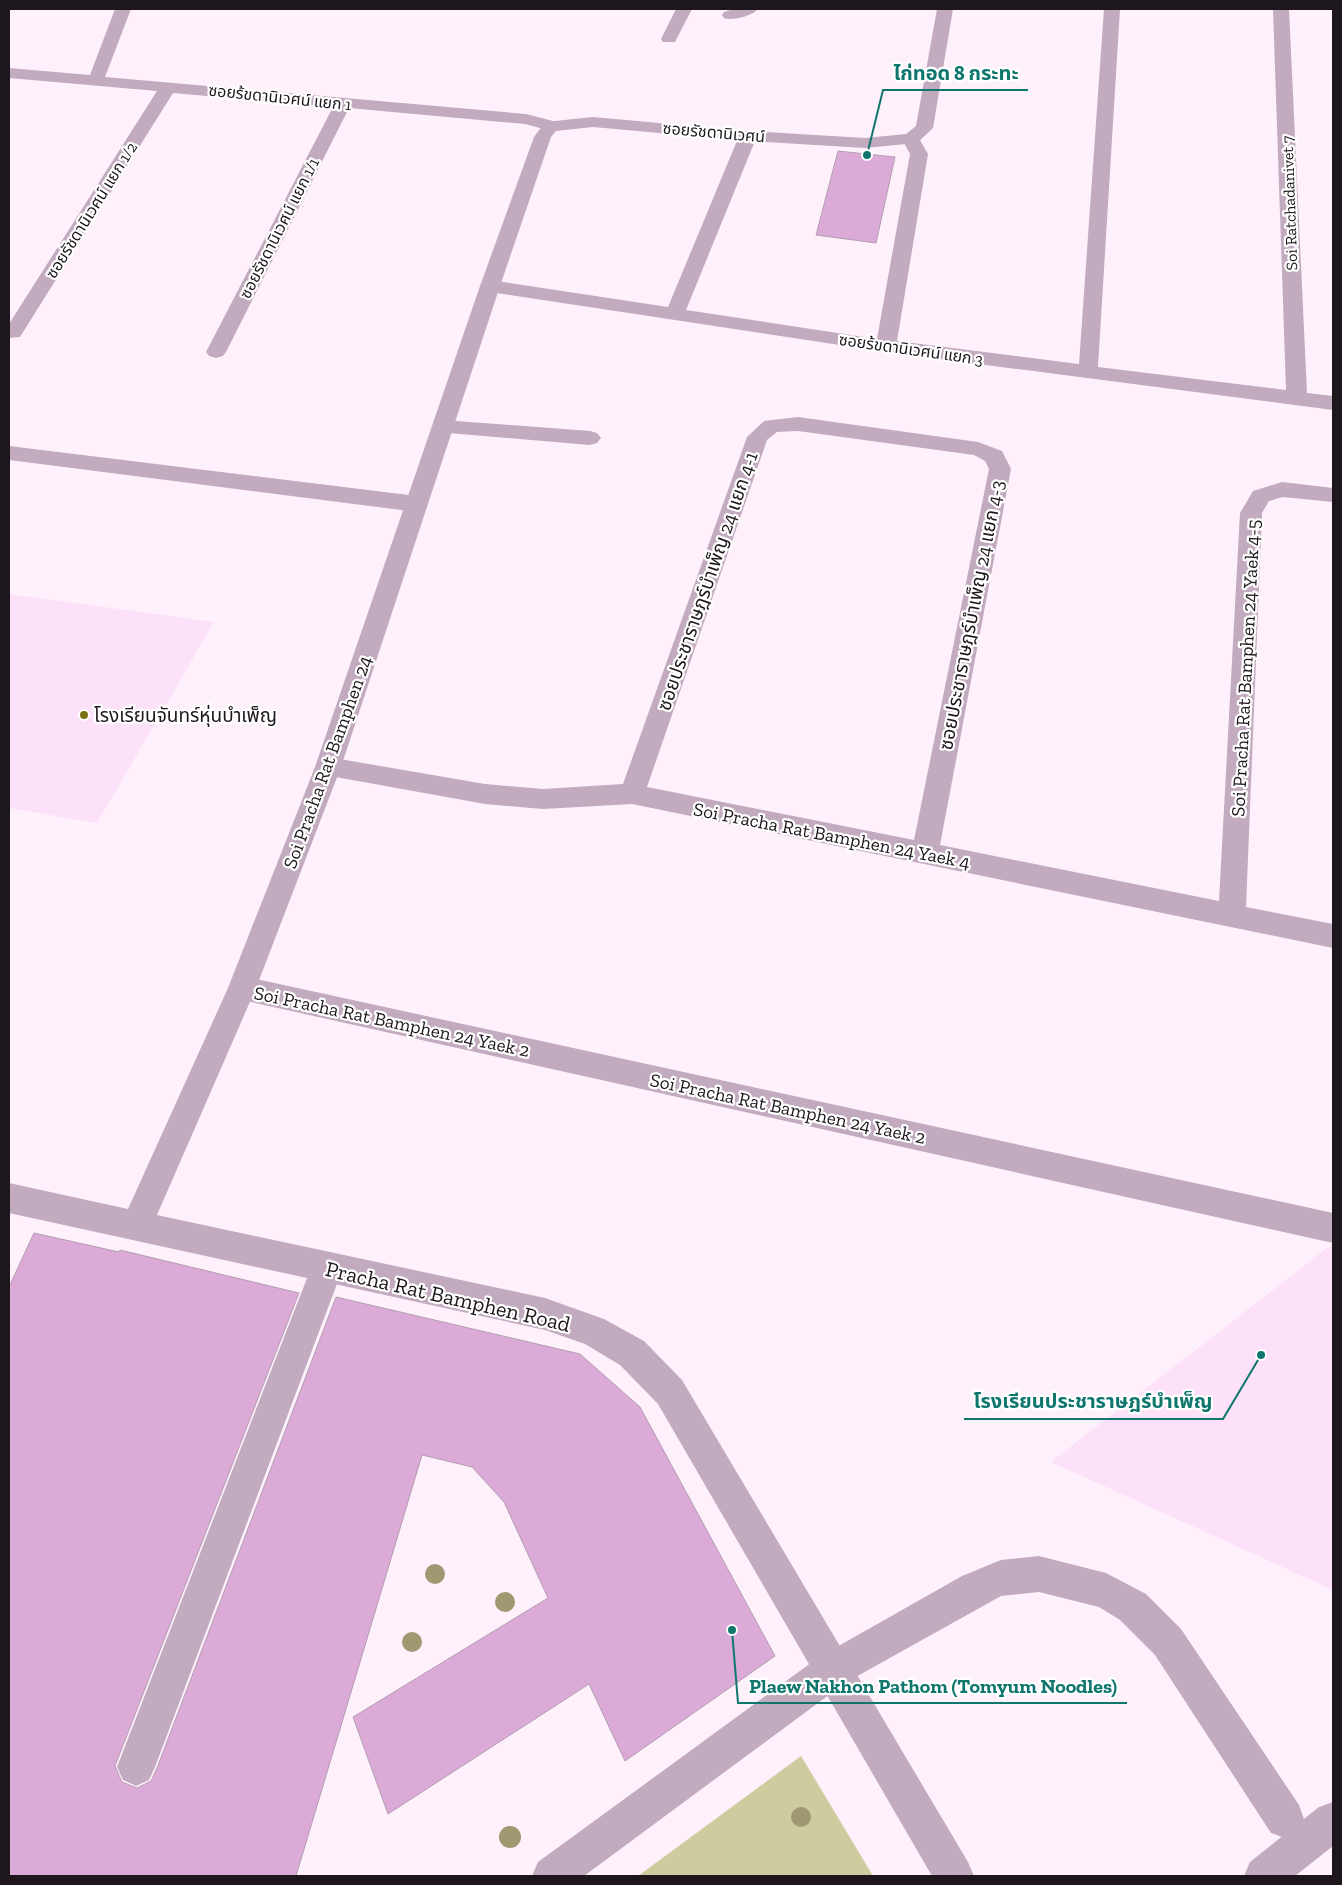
<svg xmlns="http://www.w3.org/2000/svg" width="1342" height="1885" viewBox="0 0 1342 1885" font-family="'Zilla Slab','Noto Sans Thai',serif">
<style>
.built{fill:#fce1f9}
.green{fill:#cecc9e}
.building{fill:#dbaad7;stroke:#b29eb0}
.lines{fill:none;stroke-linecap:round;stroke-linejoin:round}
.service{fill:#c2abbf;fill-rule:evenodd}
.minor{fill:#c2abbf;fill-rule:evenodd}
.tertiary{fill:#c2abbf;fill-rule:evenodd}
.tree{fill:#a09871}
.poi-dot{fill:#797316;stroke:#fff;stroke-width:2}
.labels{text-anchor:middle;stroke-width:4.5;stroke-linejoin:round;paint-order:stroke}
.far-street-label{font-size:16px;fill:#1d161c;stroke:#fff}
.street-label{font-size:19px;fill:#1d161c;stroke:#fff}
.poi-label{font-size:19px;fill:#1d161c;stroke:#fff;text-anchor:start}
.near-street-label{font-size:22px;fill:#1d161c;stroke:#fff}
.leader{fill:none;stroke:#0f766e;stroke-width:2}
.callout-dot{fill:#0f766e;stroke:#fff;stroke-width:2}
.callout-label{font-size:20px;text-anchor:middle;font-weight:bold;fill:#0f766e;stroke:#fff;stroke-width:4.5;stroke-linejoin:round;paint-order:stroke}
</style>
<rect width="100%" height="100%" fill="#fef1fc"/>
<g class="built">
<path d="M9,594L214,622L97,823L9,808Z"/>
<path d="M1333,1245V1590L1051,1462L1327,1248Z"/>
</g>
<path class="green" d="M801,1756L873,1876H638Z"/>
<g class="building">
<path d="M838,151L895,157L876,243L816,235Z"/>
<path d="M34,1233L119,1252L120,1250L299,1293L115,1766L122,1782L137,1788L151,1781L157,1768L336,1297L580,1354L640,1407L775,1656L625,1761L589,1684L388,1814L353,1717L548,1598L504,1502L472,1467L422,1455L296,1876H9V1287Z"/>
</g>
<g class="lines">
<g class="service">
<path d="M676,9H692L675,42H663L661,39Z"/>
<path d="M734,9H758C752,16 733,21 724,18L722,15L724,12Z"/>
<path d="M1039,1556L1106,1573L1146,1594L1181,1629L1299,1805L1304,1819L1299,1833L1285,1838L1271,1833L1155,1655L1120,1620L1099,1607L1039,1592L1001,1596L845,1683L832,1688L819,1683L814,1670L819,1657L962,1576L1001,1560Z"/>
</g>
<g class="minor">
<path d="M115,9H131L105,77L526,114L557,122L560,126L557,130L551,131L525,124L349,108L226,352L223,356L216,358L209,356L206,352L333,107L173,93L20,337L9,338V324L157,91L9,78V68L90,75Z"/>
<path d="M1104,9H1120L1098,367L1286,390L1273,9H1289L1307,393L1333,396V410L886,352L490,292L483,290L480,286L483,282L490,280L668,307L739,136L742,132H754L757,136L686,310L877,339L910,154L902,139L905,135H917L928,154L897,341L1079,364Z"/>
<path d="M798,417L978,442L1002,451L1011,469L940,845L1219,901L1240,513L1253,491L1282,482L1333,488V502L1283,497L1269,501L1262,513L1246,907L1333,924V948L632,804L543,809L485,804L319,774L315,767L319,760L328,757L485,784L543,789L623,784L747,437L764,421ZM798,431L974,455L985,461L989,469L914,840L647,787L767,440L777,432Z"/>
<path d="M443,420L590,431L597,433L601,438L597,443L590,445L436,432L433,427L436,422Z"/>
<path d="M9,446L417,496L425,499L428,504L425,509L417,512L9,460Z"/>
<path d="M242,976L1333,1213V1243L242,1000L232,997L228,988L232,979Z"/>
<path d="M327,1252L338,1257L343,1268L155,1767L149,1780L136,1786L123,1780L117,1767L311,1268L316,1257Z"/>
<path d="M832,1652L845,1657L850,1670L845,1683L584,1876H532L538,1862L819,1657Z"/>
<path d="M1333,1802V1846L1295,1876H1244L1250,1862L1319,1807Z"/>
</g>
<path class="tertiary" d="M937,9H953L933,128L917,143L865,148L748,141L593,127L556,131L551,137L500,286L341,767L256,988L157,1215L545,1298L604,1319L644,1341L682,1380L968,1862L974,1876H932L658,1404L620,1365L585,1344L545,1330L9,1213V1183L128,1209L228,988L315,767L480,286L534,137L545,122L593,117L748,131L865,138L906,134L916,126Z"/>
</g>
<g class="tree">
<circle cx="435" cy="1574" r="10"/>
<circle cx="505" cy="1602" r="10"/>
<circle cx="412" cy="1642" r="10"/>
<circle cx="801" cy="1817" r="10"/>
<circle cx="510" cy="1837" r="11"/>
</g>
<circle class="poi-dot" cx="84" cy="715" r="5"/>
<g class="labels">
<g class="far-street-label">
<text transform="translate(280 97) rotate(6)" y="6">ซอยร้ขดานิเวศน์ แยก 1</text>
<text transform="translate(714 132) rotate(5)" y="6">ซอยรัชดานิเวศน์</text>
<text transform="translate(1289 203) rotate(-92)" y="6">Soi Ratchadanivet 7</text>
<text transform="translate(91 210) rotate(-58)" y="6">ซอยรัชดานิเวศน์ แยก 1/2</text>
<text transform="translate(279 228) rotate(-63)" y="6">ซอยรัชดานิเวศน์ แยก 1/1</text>
<text transform="translate(911 349) rotate(8)" y="6">ซอยร้ขดานิเวศน์ แยก 3</text>
</g>
<g class="street-label">
<text transform="translate(707 581) rotate(-71)" y="7">ซอยประชาราษฎร์บำเพ็ญ 24 แยก 4-1</text>
<text transform="translate(971 615) rotate(-79)" y="7">ซอยประชาราษฎร์บำเพ็ญ 24 แยก 4-3</text>
<text transform="translate(1245 668) rotate(-87)" y="7">Soi Pracha Rat Bamphen 24 Yaek 4-5</text>
<text transform="translate(327 762) rotate(-70)" y="7">Soi Pracha Rat Bamphen 24</text>
<text transform="translate(832 835) rotate(11)" y="7">Soi Pracha Rat Bamphen 24 Yaek 4</text>
<text transform="translate(392 1021) rotate(12)" y="7">Soi Pracha Rat Bamphen 24 Yaek 2</text>
<text transform="translate(788 1108) rotate(12)" y="7">Soi Pracha Rat Bamphen 24 Yaek 2</text>
</g>
<g class="poi-label">
<text x="94" y="722">โรงเรียนจันทร์หุ่นบำเพ็ญ</text>
</g>
<g class="near-street-label">
<text transform="translate(448 1296) rotate(13)" y="8">Pracha Rat Bamphen Road</text>
</g>
</g>
<path class="leader" d="M867 155L883 90H1028M1261 1355L1223 1419H964M732 1630L738 1703H1127"/>
<g class="callout-dot">
<circle cx="867" cy="155" r="5"/>
<circle cx="1261" cy="1355" r="5"/>
<circle cx="732" cy="1630" r="5"/>
</g>
<g class="callout-label">
<text x="956" y="80">ไก่ทอด 8 กระทะ</text>
<text x="1093" y="1408">โรงเรียนประชาราษฎร์บำเพ็ญ</text>
<text x="933" y="1693">Plaew Nakhon Pathom (Tomyum Noodles)</text>
</g>
<rect width="1342" height="1885" fill="none" stroke="#1d161c" stroke-width="20"/>
</svg>
